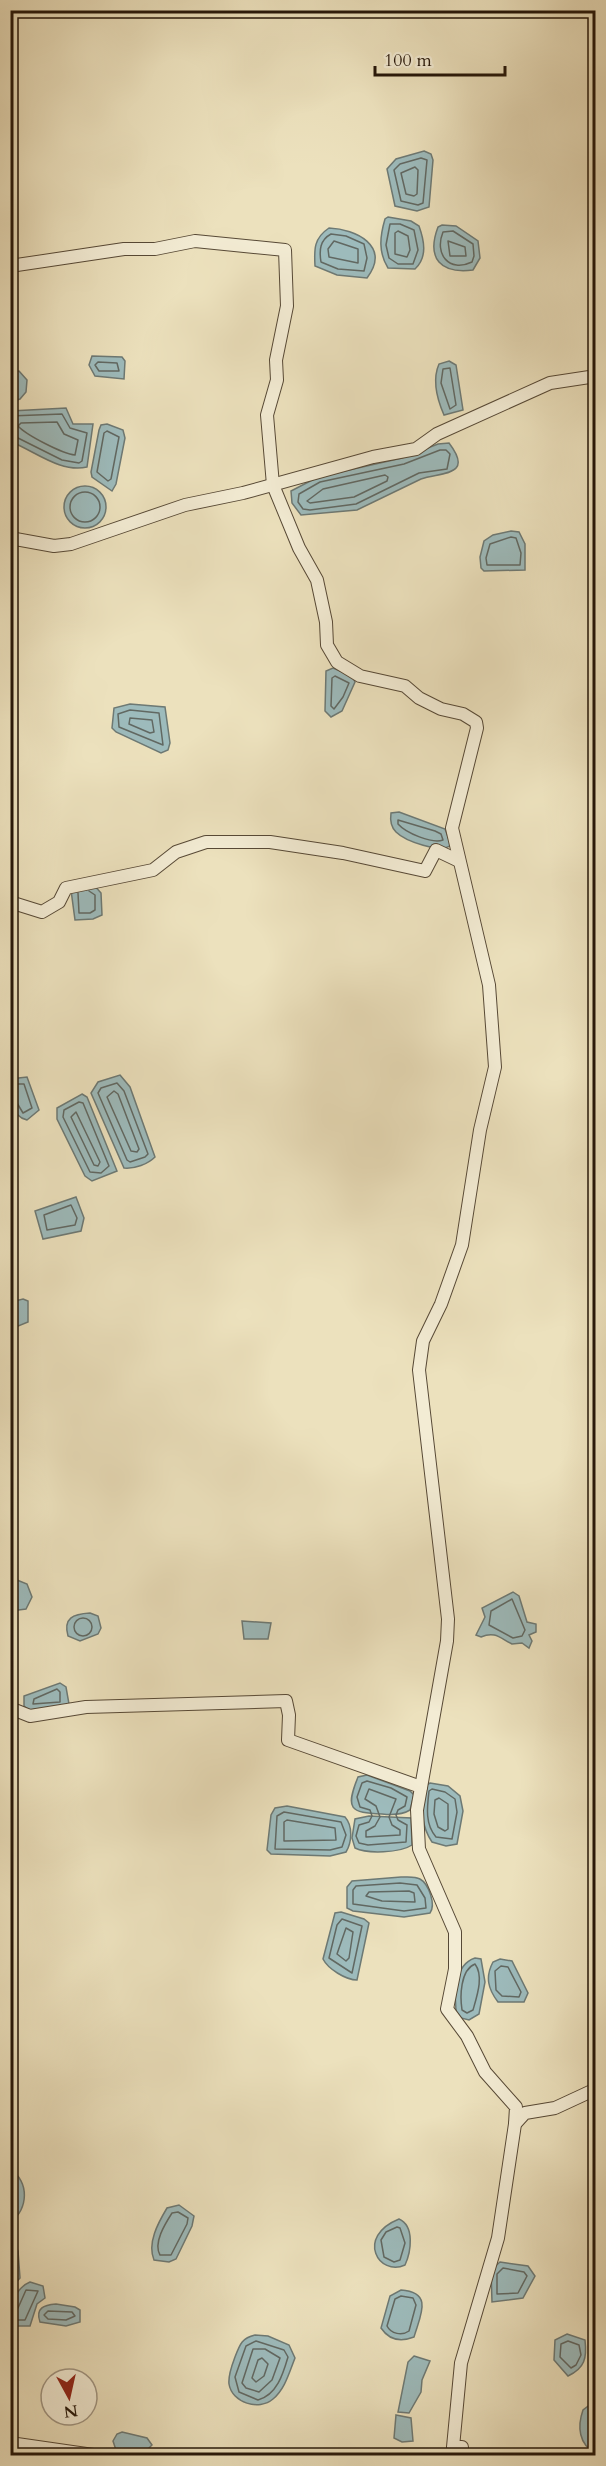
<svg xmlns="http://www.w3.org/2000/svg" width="606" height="2466" viewBox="0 0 606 2466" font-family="Cardo,serif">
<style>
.water{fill:#9dbbbc;stroke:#6d7974;stroke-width:1.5}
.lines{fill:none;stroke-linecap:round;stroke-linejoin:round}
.shore{stroke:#616862;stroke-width:1.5}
.minor-casing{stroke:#574936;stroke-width:14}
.minor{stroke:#f3ecd4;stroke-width:12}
</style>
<rect width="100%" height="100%" fill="#ece1bd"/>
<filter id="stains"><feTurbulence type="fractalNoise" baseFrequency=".00333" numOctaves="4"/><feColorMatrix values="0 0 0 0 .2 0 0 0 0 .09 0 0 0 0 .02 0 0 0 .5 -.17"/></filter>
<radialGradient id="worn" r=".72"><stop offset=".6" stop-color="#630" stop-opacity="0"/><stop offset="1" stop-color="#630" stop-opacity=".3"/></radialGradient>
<g class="water">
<path d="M424,151L431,154L433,160L429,207L417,211L395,206L387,169L396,159Z"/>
<path d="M388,217L411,221L419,226C424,240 428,257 415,269L388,268C378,252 380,236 385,219Z"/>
<path d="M442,225L456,226L478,241L480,258L473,270C441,274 426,259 438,227Z"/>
<path d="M329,228C356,229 391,246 367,278L337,275L315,266C314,249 314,238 329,228Z"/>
<path d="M92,356L122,357L125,361L124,379L95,376L89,365Z"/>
<path d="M449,361L456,365L463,410L444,415C437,399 432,380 439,364Z"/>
<path d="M19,371L27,380L26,392L20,399L11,402V372Z"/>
<path d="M66,408L73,424H93L87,467C62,473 37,453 14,443L11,433V411Z"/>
<path d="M107,424L123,430L125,438L116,484L112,491L92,477L91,472L99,430L101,425Z"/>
<path d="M449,443C475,477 440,472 421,479L357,510L301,515L292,503L291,491L318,477L402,458L438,444Z"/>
<circle cx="85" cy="507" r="21"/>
<path d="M511,531L519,532L525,544V570L484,571L481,568L480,557L484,541L493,535Z"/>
<path d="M333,668L352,676L355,682L342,711L331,717L325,711L326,671Z"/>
<path d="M130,704L165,707L170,743L168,750L161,753L116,732L112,728L114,708Z"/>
<path d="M399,812L445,829L451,845C441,854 405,841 396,832C391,827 390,820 391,813Z"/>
<path d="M94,885L101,893L102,915L93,919L75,920L71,890Z"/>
<path d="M120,1075L130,1087L155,1157C148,1164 135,1169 124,1168L91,1093L98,1082Z"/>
<path d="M27,1077L39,1110L27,1120C8,1115 10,1094 10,1079Z"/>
<path d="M82,1094L87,1097L117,1171L92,1181L85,1176L57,1119V1108Z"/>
<path d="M76,1197L84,1218L81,1231L43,1239L35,1211Z"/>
<path d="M23,1299L28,1301V1322L11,1329V1302Z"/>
<path d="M17,1580L27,1584L32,1597L26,1609L11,1611V1582Z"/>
<path d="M513,1592L519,1596L527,1622L536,1624V1632L529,1635L532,1641L529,1648L522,1643L512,1644C500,1638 495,1631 481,1637L476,1635L485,1617L482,1608Z"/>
<path d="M90,1613L98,1616L101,1628L98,1634L80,1641L68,1636C63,1618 73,1614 90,1613Z"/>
<path d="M242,1621L271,1623L268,1639H244Z"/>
<path d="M60,1683L66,1687L69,1704L67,1707L29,1710L24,1706V1696Z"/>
<path d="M367,1775L410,1791L414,1795L410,1810C402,1815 391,1815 382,1814C350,1813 345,1809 358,1777Z"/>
<path d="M430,1783L448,1786L460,1796L463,1811L457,1844L446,1846L432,1842C420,1824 422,1808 423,1787Z"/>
<path d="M287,1806L345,1817C353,1826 352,1842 346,1852L330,1856L271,1854L267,1850L271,1815L275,1808Z"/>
<path d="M369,1816L411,1818L412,1845C400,1853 367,1854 355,1848L352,1838L355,1819Z"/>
<path d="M401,1877C406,1877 415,1876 420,1879C429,1884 436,1905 430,1913L404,1917L353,1911L347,1908V1887L352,1881Z"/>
<path d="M341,1912L364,1919L369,1923L357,1980C346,1980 328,1969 323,1959L335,1913Z"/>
<path d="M475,1958L481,1959L485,1982L479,2014L469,2020L457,2017C454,1998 453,1965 475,1958Z"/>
<path d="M500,1959L512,1961L528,1993L524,2002H498C488,1989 485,1977 493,1962Z"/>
<path d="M10,2170C30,2180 28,2211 11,2221Z"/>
<path d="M179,2205L194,2216L192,2226L176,2259L169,2262L154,2260C147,2243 158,2223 167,2208Z"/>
<path d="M399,2219C415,2226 411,2252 405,2265C379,2277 355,2237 399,2219Z"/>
<path d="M10,2232L18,2251L20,2278L11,2288Z"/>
<path d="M500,2262L528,2266L535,2276L523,2298L492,2302L491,2270Z"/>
<path d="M30,2282L43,2286L45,2298L37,2304L30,2326H13C6,2312 15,2288 30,2282Z"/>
<path d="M401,2290C434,2292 420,2316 414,2337C401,2342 389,2340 381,2328L390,2296Z"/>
<path d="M56,2304L75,2307L80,2310V2322L66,2326L40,2322C35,2308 44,2305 56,2304Z"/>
<path d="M567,2334L585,2340C587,2358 585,2368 568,2376L554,2360L555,2340Z"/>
<path d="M255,2335L268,2336L289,2345L295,2358C289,2373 285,2389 273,2399C259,2411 232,2403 229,2384C228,2375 232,2365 235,2357C240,2344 242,2338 255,2335Z"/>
<path d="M414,2356L430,2361L422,2380L421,2392L409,2413L398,2412L408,2362Z"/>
<path d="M595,2401V2453C579,2444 577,2427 583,2410Z"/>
<path d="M396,2415L411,2418L413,2441L402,2442L394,2438Z"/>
<path d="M122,2432L147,2438L152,2445L144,2453L116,2450L113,2441L117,2434Z"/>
</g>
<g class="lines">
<g class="shore">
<path d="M421,158L427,160L423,203L418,205L401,201L394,170L400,164Z"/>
<path d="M415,167L418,170L417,194L414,196L406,194L401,173Z"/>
<path d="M390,224H400L414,230L418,250L413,264H398L389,258L386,245Z"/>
<path d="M398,231L408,236L410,250L407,257L395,254V233Z"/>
<path d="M443,232L453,231L473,244L474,256L472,262C449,273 434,254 443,232Z"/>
<path d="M331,234L346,236L364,244L367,258L364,271L338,269L321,262C319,250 320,240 331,234Z"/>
<path d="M334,241L358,249V263L329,257L328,249Z"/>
<path d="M448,241L465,247L466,256H450Z"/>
<path d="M98,362L117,363L119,371H99L95,365Z"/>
<path d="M450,368L456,405L450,409L441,383L443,369Z"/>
<path d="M10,416L62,414L70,428L87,433L82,461L79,463L62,460L10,434"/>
<path d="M57,422L64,434L78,440L75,455C63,454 26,435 18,426L21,423Z"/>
<path d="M107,431L119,437L111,479L108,481L97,472L104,433Z"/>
<path d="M440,450H446L450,454L447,469L419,473L356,504L310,510L303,509L298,502L299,494L320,482L404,464Z"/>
<path d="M385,475L388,477L387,481L354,497L310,503L307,501L323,489Z"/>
<circle cx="85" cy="507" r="15"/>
<path d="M511,537L516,538L521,553L520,565H487L486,558L490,544Z"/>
<path d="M335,676L349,683L343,697L334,709L331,706L332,678Z"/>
<path d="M130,710L159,713L163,745L119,727L118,714Z"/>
<path d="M130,718L152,720L154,732L150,733L129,724Z"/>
<path d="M398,820L435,831L441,834L443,840C432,844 406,833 398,824Z"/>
<path d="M78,893L79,913H90L95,910V895L89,891"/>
<path d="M117,1083L124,1091L148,1154L145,1157L130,1162L127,1160L98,1093L101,1088Z"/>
<path d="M10,1084H24L32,1108L23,1113L17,1103L10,1101"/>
<path d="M114,1091L118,1094L139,1149L137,1152L131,1151L107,1097Z"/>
<path d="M79,1102L83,1103L109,1166L101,1173L90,1172L63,1117L64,1110Z"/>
<path d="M76,1112L100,1162L98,1166L94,1165L71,1117Z"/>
<path d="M71,1205L77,1218L75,1225L47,1230L44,1215Z"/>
<path d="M512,1599L525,1630L522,1636L513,1638L489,1625L491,1611Z"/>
<circle cx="83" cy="1627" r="9"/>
<path d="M57,1689L60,1692V1702L33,1704L34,1699Z"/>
<path d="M367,1781L391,1788L407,1797L405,1806L398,1810L396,1815L398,1820L407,1825L406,1842L368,1845L359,1843L356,1836L359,1825L369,1822L372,1816L370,1810L360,1807L357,1797L362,1783Z"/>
<path d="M369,1789L396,1799L389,1817L392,1825L400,1830V1835L366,1837V1831L375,1826L380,1817L376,1806L365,1799Z"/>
<path d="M432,1789L445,1792L455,1799L457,1812L452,1839L436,1837C425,1824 427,1808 429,1791Z"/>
<path d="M439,1798L448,1804V1829L445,1831L438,1827L434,1814L435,1800Z"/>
<path d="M284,1812L341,1822L346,1835L342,1847L330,1850L275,1849L277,1816Z"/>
<path d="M287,1820L335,1828L336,1840L284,1841V1822Z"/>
<path d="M400,1883L417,1885L425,1898L426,1908L404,1911L353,1904V1890L356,1886Z"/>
<path d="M409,1891L414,1893L415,1902L382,1901L366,1896L369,1892Z"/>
<path d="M342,1919L362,1926L352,1973L329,1958L337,1925Z"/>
<path d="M346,1928L353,1932L349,1958L346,1961L337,1954Z"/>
<path d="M475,1964C484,1976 477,1996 473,2010L467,2013L462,2010C460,1997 460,1970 475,1964Z"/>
<path d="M501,1966L508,1967L521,1992L519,1997L502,1996L496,1990L495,1971Z"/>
<path d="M178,2212L188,2218L187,2224L171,2255H160C153,2243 165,2224 172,2213Z"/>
<path d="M397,2227L400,2228L405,2243L400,2260L394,2262L384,2257L381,2240L386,2232Z"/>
<path d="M503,2268L524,2272L527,2276L518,2293L497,2294V2274Z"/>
<path d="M401,2296L413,2298L416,2305L409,2331C402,2336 391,2334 387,2326L395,2299Z"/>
<path d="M10,2310L18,2308L26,2290L38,2291L25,2320H10"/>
<path d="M48,2311L72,2312L75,2316L66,2320L48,2319L44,2315Z"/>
<path d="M256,2341L284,2350L288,2357C283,2374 277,2395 258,2400L239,2392L235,2377L246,2346Z"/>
<path d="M568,2341L579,2345L581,2355L576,2365L571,2368L560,2357L561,2344Z"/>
<path d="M253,2349H265L280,2358L272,2380L259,2392L246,2388L242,2383Z"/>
<path d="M262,2358L268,2364L264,2376L256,2382L252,2378L258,2360Z"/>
</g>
<defs>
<g id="minor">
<path d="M10,266L124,249H155L195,241L285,250L287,306L276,360L277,380L267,415L273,485L299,548L317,580L326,622L327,645L337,662L360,676L405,686L419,698L441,709L463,714L476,722L477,728L452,828L489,985L495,1067L480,1130L462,1245L441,1304L423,1341L419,1370L448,1619L447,1641L417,1810L419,1849L455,1932V1969L447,2009L467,2036L485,2072L516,2107L515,2124"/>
<path d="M10,538L54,546L71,544L185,505L243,493L373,457L416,449L437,434L550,383L596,376"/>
<path d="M10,902L42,912L59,902L66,888L153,870L176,852L206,842H270L343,853L425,871L436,850L459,861"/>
<path d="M10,1708L30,1716L86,1707L286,1701L289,1715L288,1740L421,1787"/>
<path d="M10,2443L100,2456"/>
<path d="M462,2456V2447H453L461,2363L498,2238L515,2124L525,2113L555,2108L596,2089"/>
</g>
</defs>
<use href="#minor" class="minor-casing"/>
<use href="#minor" class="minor"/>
</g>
<rect width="606" height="2466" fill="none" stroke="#ece1bd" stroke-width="36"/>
<rect x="12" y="12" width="582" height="2442" fill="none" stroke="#251609" stroke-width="3"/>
<rect x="18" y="18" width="570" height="2430" fill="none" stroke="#251609" stroke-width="1.5"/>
<g transform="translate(69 2397) rotate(172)"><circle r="28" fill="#f3ecd4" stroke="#a19683" stroke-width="1.5"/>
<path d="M0-4.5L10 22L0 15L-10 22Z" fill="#8f2418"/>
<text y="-9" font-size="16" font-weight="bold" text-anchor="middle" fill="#251609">N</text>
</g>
<path d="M375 66v9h130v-9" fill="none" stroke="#251609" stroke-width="3"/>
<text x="384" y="66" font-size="18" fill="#251609" stroke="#f3ecd4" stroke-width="4.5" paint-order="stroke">100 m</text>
<rect width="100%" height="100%" filter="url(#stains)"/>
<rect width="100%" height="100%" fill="url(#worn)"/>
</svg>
